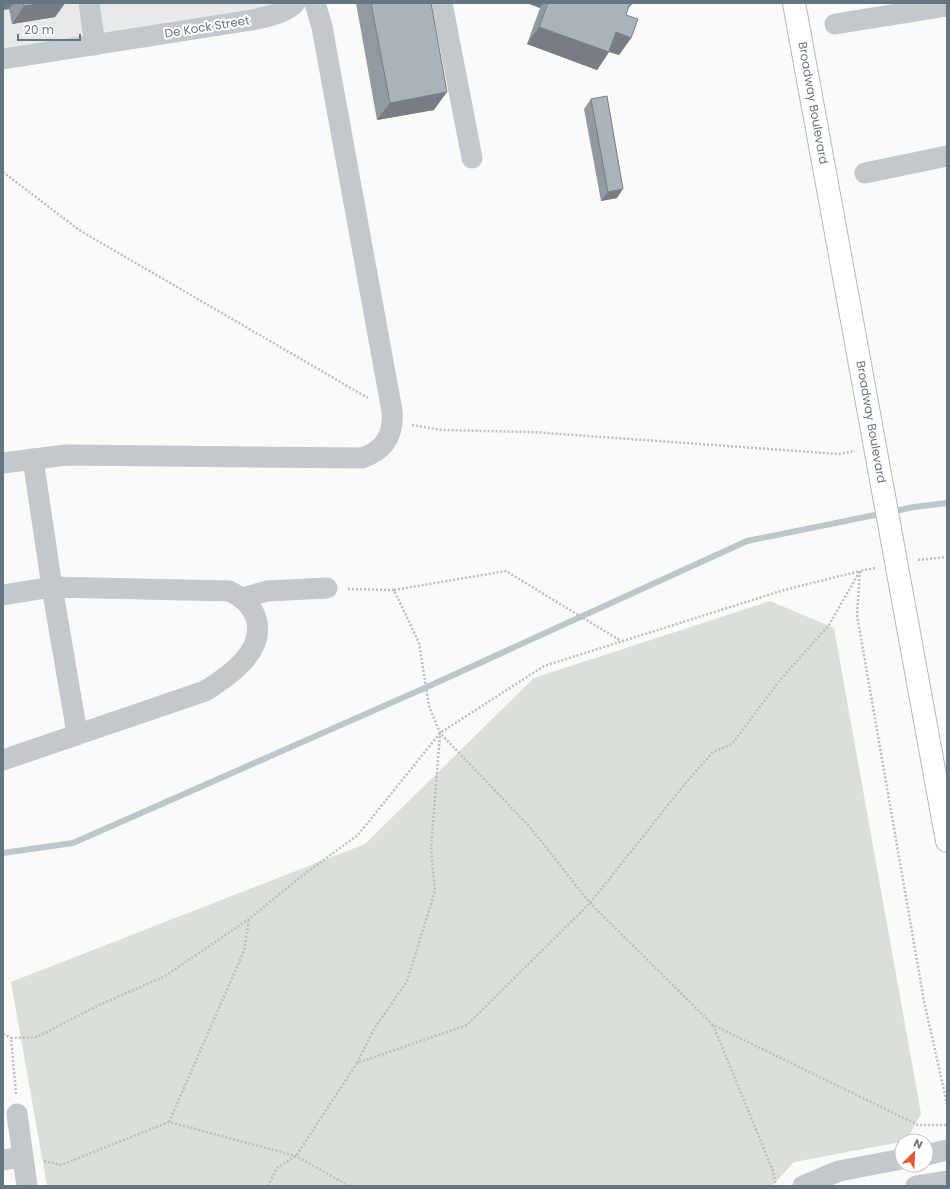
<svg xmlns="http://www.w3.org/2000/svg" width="950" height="1189" viewBox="0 0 950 1189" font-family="Poppins,sans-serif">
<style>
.built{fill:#e8e9e9}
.green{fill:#dadfd7}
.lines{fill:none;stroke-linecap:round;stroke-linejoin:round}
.stream{stroke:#bbc7cb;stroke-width:6}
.major-casing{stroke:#b5babe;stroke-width:24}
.path{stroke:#bbbfc2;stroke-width:2.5;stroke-dasharray:2 2;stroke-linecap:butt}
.minor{stroke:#c3c8cc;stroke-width:21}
.major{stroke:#fff;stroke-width:22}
.wall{fill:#929a9f}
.shaded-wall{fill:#777d82}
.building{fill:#aab3b9;stroke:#777d82}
.labels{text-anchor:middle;stroke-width:4;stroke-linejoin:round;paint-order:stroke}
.street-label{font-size:12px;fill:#657683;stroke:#fff}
</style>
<rect width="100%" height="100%" fill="#fafaf8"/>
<path class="built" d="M3,3H297L3,61Z"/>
<path class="green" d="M770,601L834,628L921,1114L906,1141L794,1162L772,1186H47L11,982L365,844L534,678Z"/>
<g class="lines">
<path class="stream" d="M3,853L73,843L427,687L747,541L914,507L947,503"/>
<defs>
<path id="major" d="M794,3L947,841"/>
</defs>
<use href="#major" class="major-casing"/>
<g class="path">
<path d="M3,172L79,230L368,398"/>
<path d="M412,425L442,430L532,432L839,454L855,451"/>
<path d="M918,560L947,557"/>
<path d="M348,589L394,590L419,643L429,706L440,733L529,826L590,903L713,1025L918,1125H947"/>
<path d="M394,590L506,571L621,641"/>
<path d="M713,1025L773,1171L776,1186"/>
<path d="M3,1034L11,1038"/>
<path d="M357,1063L374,1029L407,981L435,891L431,849L440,733"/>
<path d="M16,1094L11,1038L37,1037L97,1006L165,976L249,919L303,875L358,835L440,733L544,666L784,590L860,571L857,615L924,1001L947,1104"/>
<path d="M169,1122L244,951L249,919"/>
<path d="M44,1161L61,1165L169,1122L296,1156L349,1186"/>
<path d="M268,1186L277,1168L296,1156L357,1063L467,1025L590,903L684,785L713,752L732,744L780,680L829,625L860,571L875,568"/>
</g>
<g class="minor">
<path d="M89,3L95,45"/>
<path d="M442,3L472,158"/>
<path d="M835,24L947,6"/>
<path d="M3,59L252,20C266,17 284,14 295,3"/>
<path d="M865,173L947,156"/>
<path d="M33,459L52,587L77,733"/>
<path d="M3,463L66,455L362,458C385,450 394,435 392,411L322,27L315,3"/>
<path d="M3,595L52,587L229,591C242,597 251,604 256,618C266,651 229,676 205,691L3,760"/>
<path d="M242,598L267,591L327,588"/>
<path d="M17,1114L27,1186"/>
<path d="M926,1155L947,1150"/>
<path d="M3,1160L22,1157"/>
<path d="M803,1186L839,1171L902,1159"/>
<path d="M916,1186L947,1181"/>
</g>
<use href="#major" class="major"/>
</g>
<g class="wall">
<path d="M3,3H65L55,17L12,24L9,9L3,10Z"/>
<path d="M356,3H431L434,110L377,120Z"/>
<path d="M527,3H632L627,11L626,15L631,38L619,55L609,52L597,70L527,44L540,8Z"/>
<path d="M591,99L617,198L601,201L584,109Z"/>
</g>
<g class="shaded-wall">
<path d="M3,3H14L9,9L3,10Z"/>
<path d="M46,3H65L55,17L12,24L24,6Z"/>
<path d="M527,3H543L540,8Z"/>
<path d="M539,27L609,52L597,70L527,44Z"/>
<path d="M616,32L631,38L619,55L604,50Z"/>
<path d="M447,92L434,110L377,120L390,103Z"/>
<path d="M623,189L617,198L601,201L608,192Z"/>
</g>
<g class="building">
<path d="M23,3H46L24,6Z"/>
<path d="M371,3H431L447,92L390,103Z"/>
<path d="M548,3H632L631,5H629L626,15L638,19L631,38L616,32L609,52L539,27Z"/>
<path d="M607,96L623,189L608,192L591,99Z"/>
</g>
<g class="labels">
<g class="street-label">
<text transform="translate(207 27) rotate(-9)" y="4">De Kock Street</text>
<text transform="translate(813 103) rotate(80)" y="4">Broadway Boulevard</text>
<text transform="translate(871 422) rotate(80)" y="4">Broadway Boulevard</text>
</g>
</g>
<rect width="950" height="1189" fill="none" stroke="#657683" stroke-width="8"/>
<g transform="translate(914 1153) rotate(24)"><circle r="19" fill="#ffffff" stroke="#c1c8cd"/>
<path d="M0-3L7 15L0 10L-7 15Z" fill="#e4572e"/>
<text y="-6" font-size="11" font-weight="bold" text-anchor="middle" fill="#657683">N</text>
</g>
<path d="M18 34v6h62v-6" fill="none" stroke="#657683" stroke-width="2"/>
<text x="24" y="34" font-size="12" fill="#657683" stroke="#ffffff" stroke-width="3" paint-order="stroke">20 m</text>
</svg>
